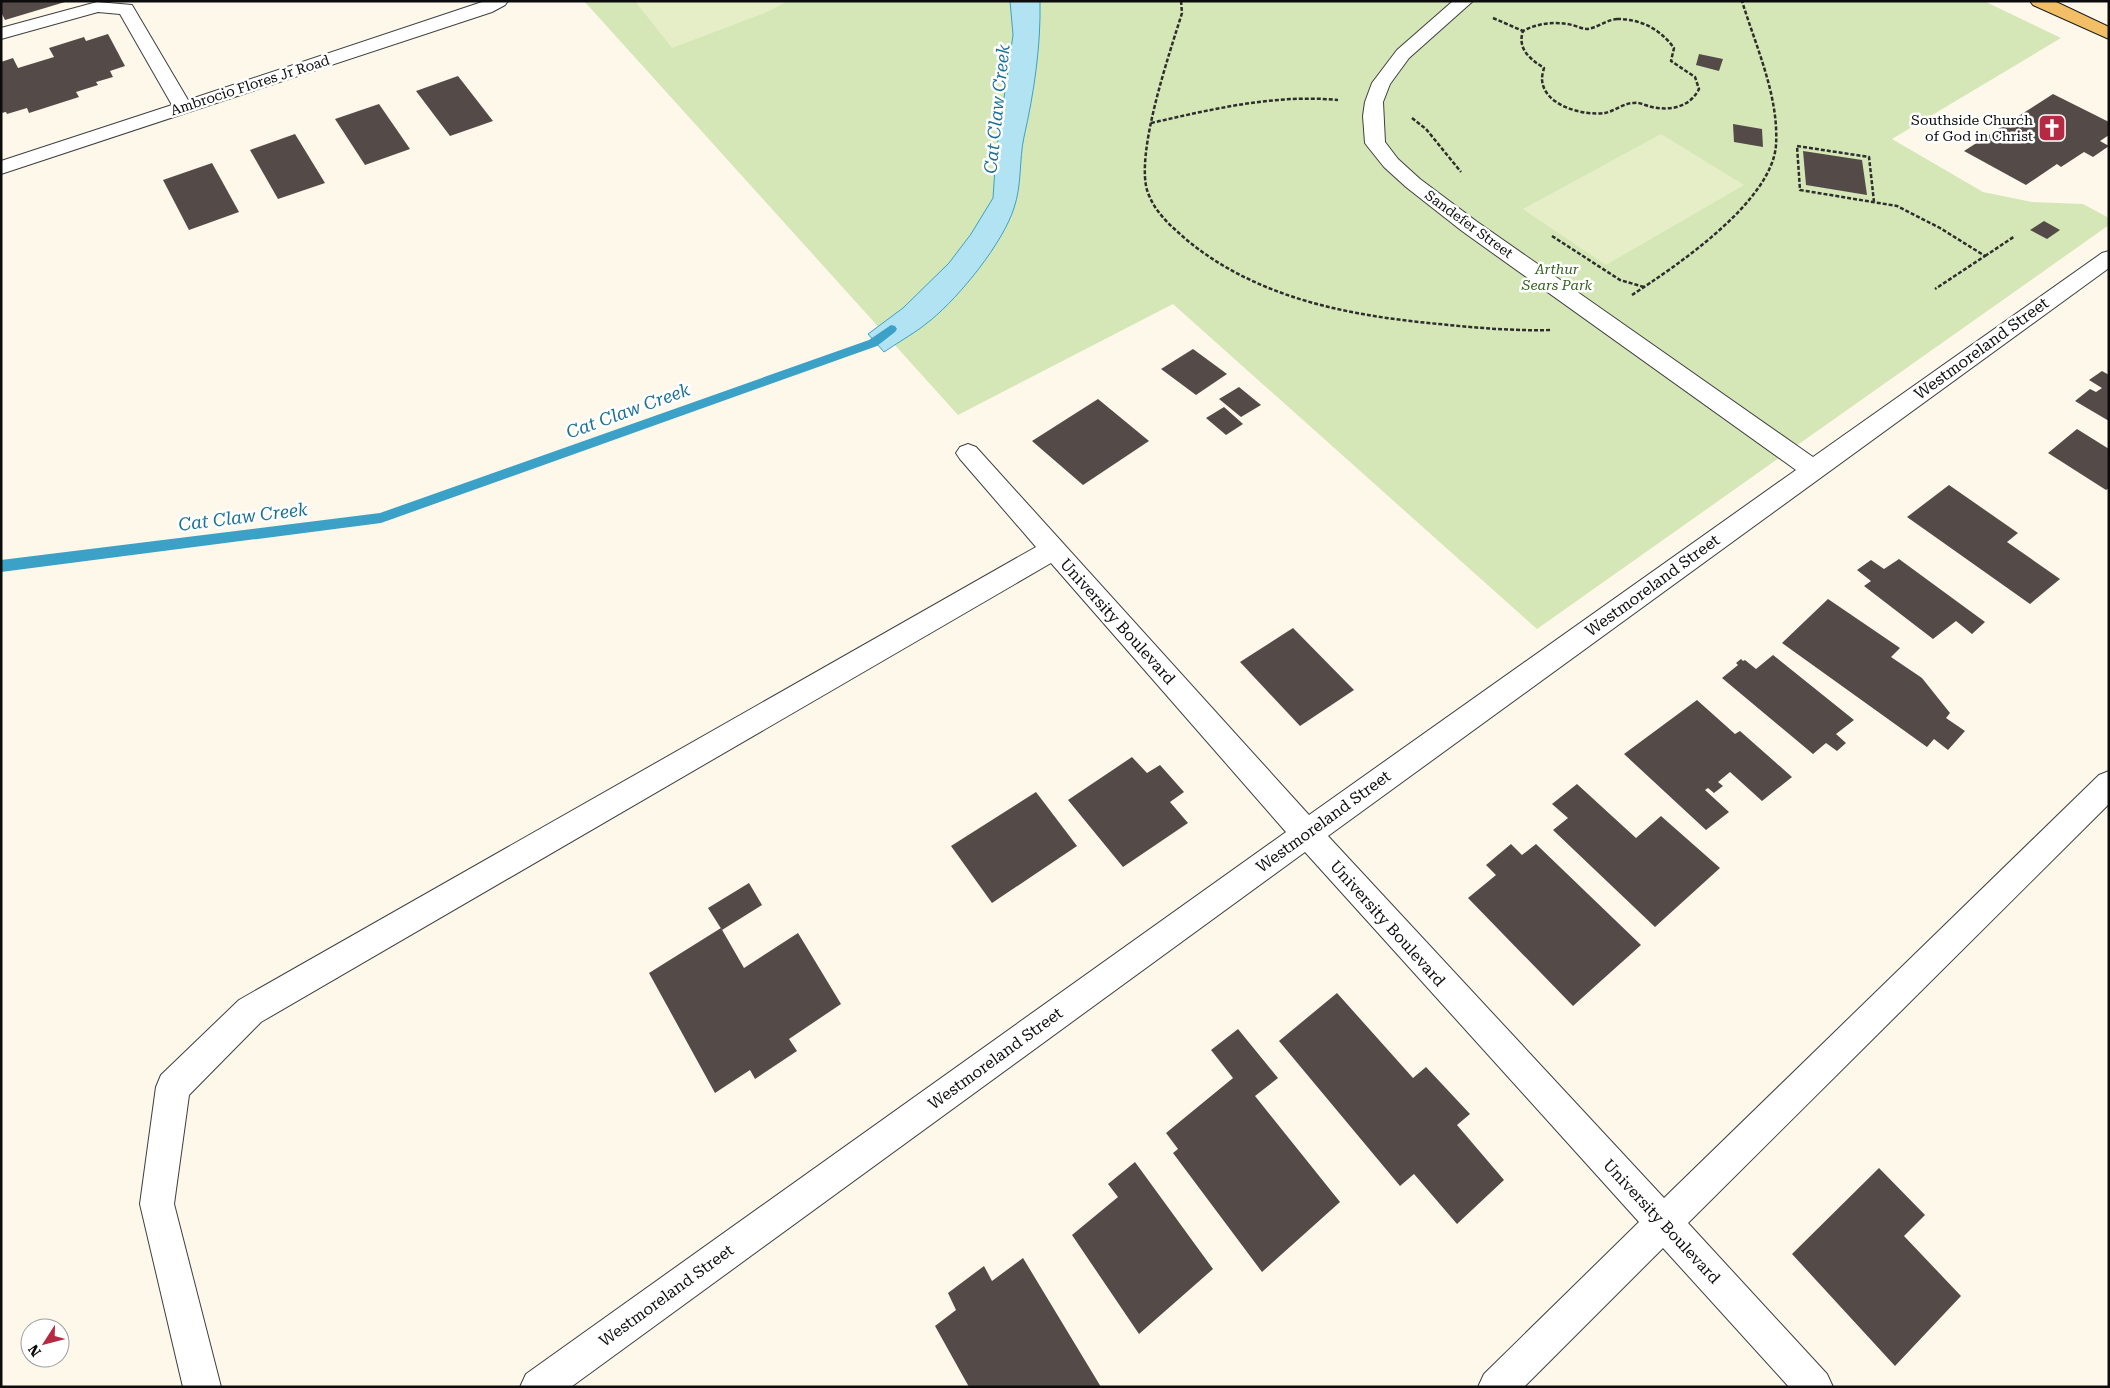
<svg xmlns="http://www.w3.org/2000/svg" width="2110" height="1388" viewBox="0 0 2110 1388" font-family="'Roboto Serif',serif">
<style>
.green{fill:#d5e7b7}
.pitch{fill:#e6eec8}
.water{fill:#b2e3f3;stroke:#3ca1c7}
.lines{fill:none;stroke-linecap:round;stroke-linejoin:round}
.stream{fill:#3ca1c7;fill-rule:evenodd}
.building{fill:#544b48}
.minor-casing{stroke:#3f3f3f;stroke-width:2}
.major-casing{stroke:#1d1d1d;stroke-width:2}
.path{stroke:#2e2e2e;stroke-width:2.5;stroke-dasharray:4 2;stroke-linecap:butt}
.minor{fill:#fff;fill-rule:evenodd}
.major{fill:#f3bf66;fill-rule:evenodd}
.labels{text-anchor:middle;stroke-width:5;stroke-linejoin:round;paint-order:stroke}
.far-street-label{font-size:14px;fill:#0c0c0c;stroke:#fff}
.far-poi-label{font-size:14px;fill:#0c0c0c;stroke:#fff;text-anchor:end}
.far-park-label{font-size:14px;font-style:italic;fill:#35601f;stroke:#fff}
.street-label{font-size:16px;fill:#0c0c0c;stroke:#fff}
.water-label{font-size:18px;font-style:italic;fill:#1b7097;stroke:#fff}
</style>
<rect width="100%" height="100%" fill="#fef8eb"/>
<path class="green" d="M584,1H1984L2061,38L1892,139L1983,192L2032,202L2083,204L2109,218V225L1537,629L1173,304L958,415Z"/>
<g class="pitch">
<path d="M635,1H788L767,12L672,48Z"/>
<path d="M1661,134L1744,185L1606,265L1523,209Z"/>
</g>
<path class="water" d="M1010,1H1040C1041,46 1034,93 1024,137C1019,160 1022,185 1014,208C1003,243 960,296 931,320C917,332 900,341 884,352L868,334L903,308L949,263L971,234L993,198L996,154L1013,35Z"/>
<g class="lines">
<path class="stream" d="M891,325L895,326L897,329L895,332L877,346L381,523L1,572V560L380,513L869,340Z"/>
</g>
<g class="building">
<path d="M1,1H65V2L5,20L1,12Z"/>
<path d="M108,34L125,66L110,71L113,77L96,82L98,85L76,92L79,97L29,113L27,108L7,114L6,112L1,113V62L13,58L18,68L54,57L49,48L84,37L86,41Z"/>
<path d="M1699,54L1723,59L1719,71L1696,65Z"/>
<path d="M458,76L493,121L450,136L416,91Z"/>
<path d="M2053,94L2109,122V135L2100,141L2109,146L2093,157L2084,152L2061,167L2057,164L2026,185L1964,151Z"/>
<path d="M379,104L410,149L365,165L335,119Z"/>
<path d="M1733,124L1762,129L1763,147L1734,142Z"/>
<path d="M295,134L325,183L278,199L250,150Z"/>
<path d="M1803,151L1862,160L1867,195L1806,185Z"/>
<path d="M212,163L239,212L189,230L163,180Z"/>
<path d="M2044,221L2060,230L2047,239L2030,230Z"/>
<path d="M1193,349L1227,374L1196,395L1161,369Z"/>
<path d="M2102,371L2109,375V421L2075,401L2090,389L2096,392L2102,388L2089,380Z"/>
<path d="M1239,387L1261,405L1241,417L1219,399Z"/>
<path d="M1098,399L1149,441L1083,485L1032,441Z"/>
<path d="M1224,407L1243,424L1226,435L1206,418Z"/>
<path d="M2077,429L2109,449V488L2106,490L2048,453Z"/>
<path d="M1949,485L2018,533L2007,542L2060,579L2030,604L1907,517Z"/>
<path d="M1899,559L1985,622L1972,634L1956,621L1933,639L1864,586L1871,581L1857,570L1871,560L1884,569Z"/>
<path d="M1828,599L1900,648L1891,657L1922,678L1950,713L1946,718L1965,731L1948,750L1934,739L1927,747L1782,643Z"/>
<path d="M1293,628L1354,690L1300,726L1240,662Z"/>
<path d="M1773,655L1854,720L1836,734L1846,743L1837,751L1826,743L1813,754L1722,678L1738,665L1736,663L1741,659L1743,661L1745,660L1756,669Z"/>
<path d="M1697,700L1735,734L1740,731L1792,777L1762,801L1730,772L1718,782L1723,786L1714,793L1708,788L1705,790L1729,812L1706,830L1624,754Z"/>
<path d="M1132,757L1147,773L1160,765L1184,792L1170,802L1188,823L1123,867L1068,800Z"/>
<path d="M1577,784L1636,838L1661,816L1720,868L1655,927L1553,830L1568,818L1552,804Z"/>
<path d="M1036,792L1077,846L992,903L951,846Z"/>
<path d="M1511,844L1522,855L1536,844L1641,945L1573,1006L1468,898L1496,875L1486,865Z"/>
<path d="M749,883L762,905L722,930L708,908Z"/>
<path d="M721,928L744,968L798,933L841,1004L789,1039L797,1051L755,1079L750,1070L715,1093L649,973Z"/>
<path d="M1337,993L1413,1078L1426,1067L1470,1114L1457,1125L1504,1180L1457,1224L1414,1174L1400,1186L1279,1041Z"/>
<path d="M1238,1029L1278,1078L1255,1096L1340,1202L1262,1272L1173,1153L1178,1149L1166,1133L1233,1078L1211,1050Z"/>
<path d="M1135,1162L1213,1269L1139,1334L1072,1235L1118,1197L1108,1184Z"/>
<path d="M1879,1168L1925,1215L1904,1236L1961,1296L1895,1366L1792,1254Z"/>
<path d="M1023,1258L1101,1387H969L935,1326L956,1310L948,1293L984,1266L992,1281Z"/>
</g>
<g class="lines">
<defs>
<g id="minor">
<path d="M485,1H508L505,5L492,12L1,174V161L172,105L120,14L98,12L1,39V28L97,2L132,5L188,100Z"/>
<path d="M1453,1H1473L1409,58L1390,84L1383,102L1385,142L1398,159L1420,179L1476,221L1813,457L2102,253L2109,251V268L1328,836L1664,1198L2099,775L2109,771V804L1688,1223L1827,1374L1833,1387H1789L1663,1248L1524,1387H1478L1484,1374L1639,1222L1305,852L571,1387H520L526,1374L1286,832L1051,563L261,1022L189,1095L174,1204L221,1387H183L140,1204L156,1087L161,1075L239,1000L1036,547L960,459L956,453L960,447L968,444L976,447L1309,815L1796,470L1462,231L1406,187L1384,167L1368,147L1365,143L1363,116L1365,102L1372,83L1397,50Z"/>
</g>
<path id="major" d="M2030,1H2054L2109,27V39L2033,5Z"/>
</defs>
<use href="#minor" class="minor-casing"/>
<use href="#major" class="major-casing"/>
<g class="path">
<path d="M1181,1L1182,13C1170,52 1134,156 1148,193C1156,214 1172,227 1188,241C1259,299 1351,316 1439,324C1477,328 1514,331 1552,330"/>
<path d="M1493,18L1523,31"/>
<path d="M1617,19C1641,19 1660,29 1674,48L1671,61L1695,77L1699,89C1690,107 1671,111 1652,107C1646,106 1640,102 1634,103C1623,103 1615,111 1605,113C1584,116 1543,106 1542,79C1542,76 1543,71 1544,68C1530,59 1517,49 1523,31C1538,23 1555,21 1572,25C1577,26 1582,29 1587,29C1597,28 1606,20 1617,19Z"/>
<path d="M1412,118L1426,129L1461,172"/>
<path d="M1151,123C1213,109 1275,94 1338,100"/>
<path d="M1874,202L1869,157L1797,146L1800,190L1897,206L1940,228L1985,256L1935,289"/>
<path d="M1552,236L1620,280L1644,287"/>
<path d="M1985,256L2015,236"/>
<path d="M1632,295C1676,266 1772,202 1776,145C1779,96 1756,47 1742,1"/>
</g>
<use href="#minor" class="minor"/>
<use href="#major" class="major"/>
</g>
<defs>
<symbol id="church-square" viewBox="-11 -11 22 22"><rect x="-9" y="-9" width="18" height="18" rx="4" fill="#b52a42" stroke="#fff"/><path d="M-1.2-6h2.4v3.5h3.3v2.4h-3.3V6h-2.4V-.1h-3.3v-2.4h3.3Z" fill="#fff"/></symbol>
</defs>
<g fill-rule="evenodd">
<use href="#church-square" x="2036" y="112" width="32" height="32"/>
</g>
<g class="labels">
<g class="far-street-label">
<text transform="translate(250 85) rotate(-18)" y="5">Ambrocio Flores Jr Road</text>
<text transform="translate(1469 224) rotate(36)" y="5">Sandefer Street</text>
</g>
<g class="far-poi-label">
<text x="2033" y="125">Southside Church<tspan x="2033" dy="16">of God in Christ</tspan></text>
</g>
<g class="far-park-label">
<text x="1557" y="274">Arthur<tspan x="1557" dy="16">Sears Park</tspan></text>
</g>
<g class="street-label">
<text transform="translate(1981 348) rotate(-36)" y="6">Westmoreland Street</text>
<text transform="translate(1652 585) rotate(-36)" y="6">Westmoreland Street</text>
<text transform="translate(1118 621) rotate(48)" y="6">University Boulevard</text>
<text transform="translate(1323 821) rotate(-36)" y="6">Westmoreland Street</text>
<text transform="translate(1388 923) rotate(48)" y="6">University Boulevard</text>
<text transform="translate(995 1058) rotate(-36)" y="6">Westmoreland Street</text>
<text transform="translate(1662 1221) rotate(47)" y="6">University Boulevard</text>
<text transform="translate(666 1295) rotate(-36)" y="6">Westmoreland Street</text>
</g>
<g class="water-label">
<text transform="translate(997 109) rotate(-84)" y="6">Cat Claw Creek</text>
<text transform="translate(628 411) rotate(-20)" y="6">Cat Claw Creek</text>
<text transform="translate(243 517) rotate(-7)" y="6">Cat Claw Creek</text>
</g>
</g>
<rect width="2110" height="1388" fill="none" stroke="#0c0c0c" stroke-width="5"/>
<g transform="translate(45 1343) rotate(234)"><circle r="24" fill="#ffffff" stroke="#9e9e9e"/>
<path d="M0-4L9 19L0 12L-9 19Z" fill="#b52a42"/>
<text y="-8" font-size="14" font-weight="bold" text-anchor="middle" fill="#0c0c0c">N</text>
</g>
</svg>
